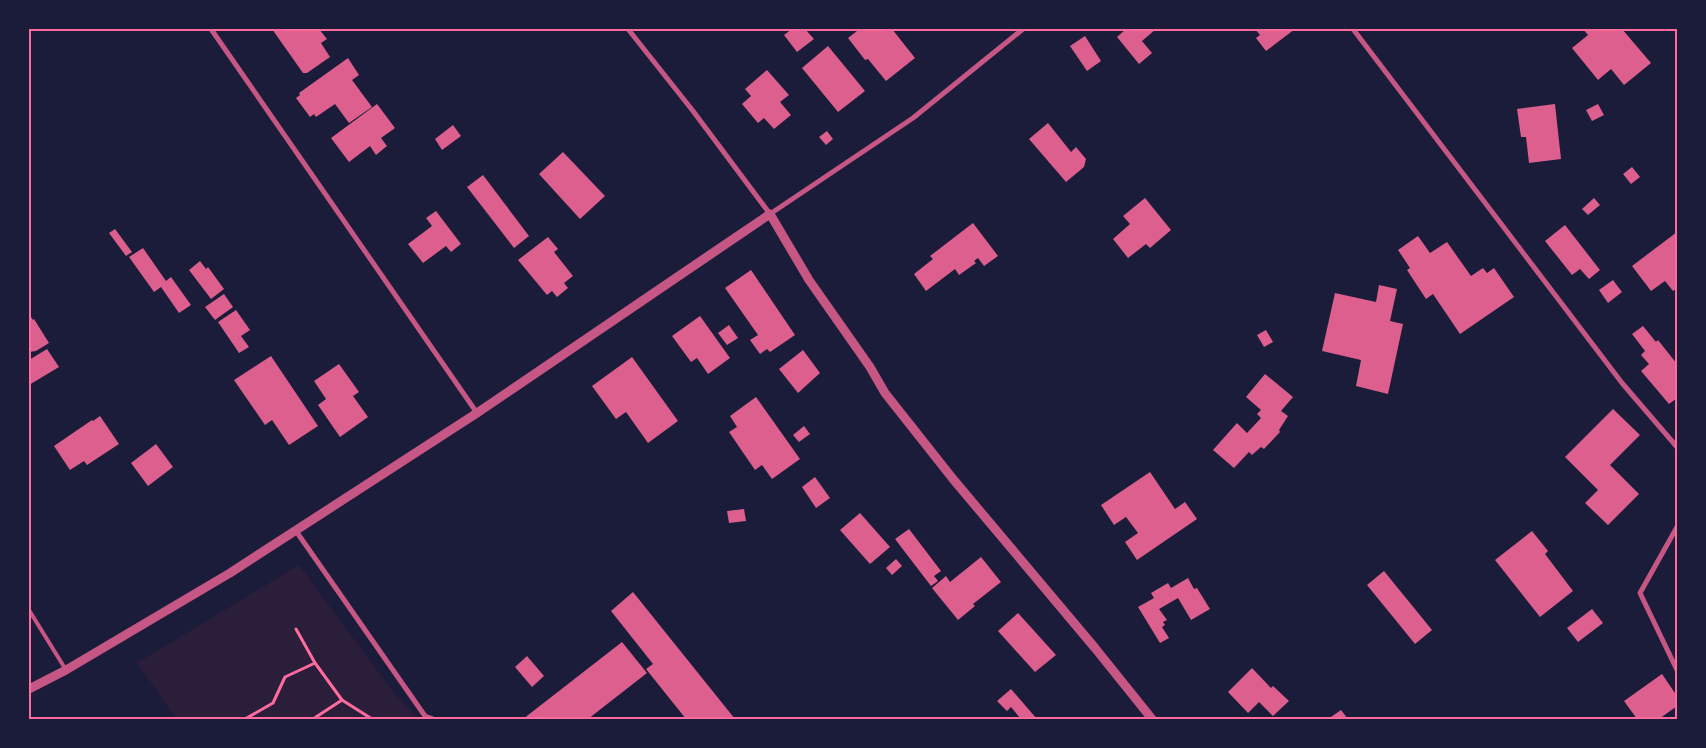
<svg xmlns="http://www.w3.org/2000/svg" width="1706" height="748" viewBox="0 0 1706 748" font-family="Overpass,sans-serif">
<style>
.green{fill:#2a1e3b}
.building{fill:#dd5f8e}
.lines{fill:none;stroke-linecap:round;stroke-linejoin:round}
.path{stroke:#ff6b9d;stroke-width:3}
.service{stroke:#c65784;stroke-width:4}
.minor{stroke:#c65784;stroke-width:5}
.tertiary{stroke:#c65784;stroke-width:9}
.neatline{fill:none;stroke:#ff6b9d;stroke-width:2}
</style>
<rect width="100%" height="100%" fill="#1b1b3a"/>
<path class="green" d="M299,565L397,697L420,719H177L137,663Z"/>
<g class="building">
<path d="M272,29H319L327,39L321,43L330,57L307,73H303Z"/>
<path d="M792,29H805L814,39L797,52L784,35Z"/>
<path d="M855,29H892L915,58L886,81L868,59L865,60L848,38L857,31Z"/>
<path d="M1126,29H1156L1142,41L1152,53L1139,64L1117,37Z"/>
<path d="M1255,29H1295L1266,51L1256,38L1260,35Z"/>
<path d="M1583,29H1622L1651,63L1624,85L1611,69L1598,80L1572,48L1588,35Z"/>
<path d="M1085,36L1101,61L1087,71L1070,46Z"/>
<path d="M828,46L865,91L838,112L802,68Z"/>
<path d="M348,58L359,75L352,80L372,107L349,123L335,104L316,117L314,114L310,117L296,98L300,95L299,93Z"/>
<path d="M767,70L789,95L780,102L791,115L774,129L764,118L758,123L742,104L751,96L745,89Z"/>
<path d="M377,104L395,128L381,138L387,146L376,155L370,146L349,162L331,138Z"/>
<path d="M1555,104L1561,159L1529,163L1526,137H1521L1517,109Z"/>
<path d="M1598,104L1604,115L1592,121L1586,110Z"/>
<path d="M1048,123L1071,152L1076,147L1086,159L1084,167L1066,182L1029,139Z"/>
<path d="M453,125L461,136L442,150L435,139Z"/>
<path d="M827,131L833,139L826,145L819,137Z"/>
<path d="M563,152L605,196L580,219L539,174Z"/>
<path d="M1632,167L1640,177L1631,184L1623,174Z"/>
<path d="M483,175L529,236L514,248L467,187Z"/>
<path d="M1145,198L1171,230L1150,248L1146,244L1128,258L1113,239L1130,224L1123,216Z"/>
<path d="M1594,198L1600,205L1588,215L1582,209Z"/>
<path d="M436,211L461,244L451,252L446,246L423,263L408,244L432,226L426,218Z"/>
<path d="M973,223L998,256L984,266L978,258L974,261L976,263L959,275L955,269L926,291L914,274L933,259L930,256Z"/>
<path d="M1565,225L1600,270L1589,279L1580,269L1572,275L1545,241Z"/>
<path d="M115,229L132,252L126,256L109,233Z"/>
<path d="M1677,232V288L1673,291L1665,281L1651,291L1632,266Z"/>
<path d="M1418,236L1430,253L1447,242L1471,276L1483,268L1487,273L1494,268L1514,297L1460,334L1433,294L1426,299L1407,270L1410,268L1398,250Z"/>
<path d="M548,237L558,249L554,252L573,276L564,283L568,288L557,297L552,291L547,295L518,260Z"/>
<path d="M143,248L166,281L171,277L191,305L179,313L161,287L154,292L129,257Z"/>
<path d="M200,261L206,269L208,267L224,289L211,299L189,270Z"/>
<path d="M751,270L795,335L770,352L767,349L760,354L750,340L758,335L725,288Z"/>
<path d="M1613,280L1622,292L1608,303L1599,290Z"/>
<path d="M1379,285L1397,289L1390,321L1403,324L1388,394L1356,386L1361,360L1322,351L1335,293L1376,302Z"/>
<path d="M224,294L233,307L215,320L205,307Z"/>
<path d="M236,310L250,330L241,336L249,347L239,353L218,322Z"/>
<path d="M29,314L33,320L34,319L49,343L36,351L29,352Z"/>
<path d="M700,316L730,358L708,374L697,358L691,362L672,336Z"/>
<path d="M729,325L738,338L727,345L718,333Z"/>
<path d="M1643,326L1656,342L1658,340L1677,364V398L1669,404L1641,371L1649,364L1641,355L1645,351L1632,334Z"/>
<path d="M1266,330L1273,342L1264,347L1257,335Z"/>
<path d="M47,349L59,367L29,385V360Z"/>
<path d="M803,350L820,373L798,393L779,369Z"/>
<path d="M271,356L318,426L289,445L272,420L265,425L234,380Z"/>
<path d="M632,357L678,421L648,443L626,412L616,419L592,386Z"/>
<path d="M339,364L359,392L353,396L368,417L340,437L318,405L326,399L314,381Z"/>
<path d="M1265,374L1293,397L1281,411L1288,416L1279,430L1280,432L1264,449L1261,447L1252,455L1249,452L1234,468L1213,450L1237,423L1247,433L1261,418L1257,414L1261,410L1246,397Z"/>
<path d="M756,397L800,459L772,479L762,465L755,470L729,432L737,427L730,416Z"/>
<path d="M1613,409L1640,435L1610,465L1639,494L1608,525L1585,503L1598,490L1565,457Z"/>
<path d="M100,416L119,444L87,465L84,461L70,470L54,446L92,420L93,421Z"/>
<path d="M804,426L810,434L799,442L793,435Z"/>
<path d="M156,444L173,467L148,486L131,463Z"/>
<path d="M1150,472L1175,509L1185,502L1197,519L1137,560L1125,542L1138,533L1126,517L1114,525L1101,505Z"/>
<path d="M815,477L830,498L816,508L802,487Z"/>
<path d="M744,509L746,521L729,523L727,511Z"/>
<path d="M860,513L890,547L870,564L840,530Z"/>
<path d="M909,529L941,571L934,576L938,581L931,586L895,539Z"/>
<path d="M1532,531L1548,551L1545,554L1573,591L1540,617L1495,560Z"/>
<path d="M981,557L1001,582L973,604L975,606L958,620L932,588L946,576L950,582Z"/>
<path d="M896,559L902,566L892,575L886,568Z"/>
<path d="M1384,571L1432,630L1415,644L1367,585Z"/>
<path d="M1188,578L1194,589L1197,588L1210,609L1191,620L1178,598L1159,609L1167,620L1163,622L1165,625L1162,627L1169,638L1160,643L1138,607L1154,598L1151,593L1168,583L1171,588Z"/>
<path d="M633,592L735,719H686L646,669L653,664L611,611Z"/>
<path d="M1592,609L1603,623L1578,642L1567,628Z"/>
<path d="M1018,613L1056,655L1035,672L998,631Z"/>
<path d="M622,642L647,673L588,719H523Z"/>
<path d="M527,656L544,676L532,687L515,667Z"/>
<path d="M1252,668L1271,688L1273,686L1289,701L1273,716L1259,702L1248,713L1228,692Z"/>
<path d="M1662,674L1677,696V706L1659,719H1637L1624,701Z"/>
<path d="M1011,689L1037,719H1021L1011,707L1007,711L997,701Z"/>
<path d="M1341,710L1348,719H1328Z"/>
</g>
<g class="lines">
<g class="path">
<path d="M296,629L315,663L342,700L313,719"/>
<path d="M342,700L372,719"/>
<path d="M245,719L273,703L285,677L315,663"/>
</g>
<path class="service" d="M29,610L66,670"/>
<g class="minor">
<path d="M211,29L477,413"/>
<path d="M628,29L693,111L770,214L913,118L1023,29"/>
<path d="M1353,29L1622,383L1677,447"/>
<path d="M1677,527L1640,593L1677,670"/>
<path d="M296,531L425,716L433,719"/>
</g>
<path class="tertiary" d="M29,689L66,670L230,573L477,413L770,214L809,280L870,367L885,393L953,479L1095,648L1152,719"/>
</g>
<rect width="1706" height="748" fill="none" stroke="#1b1b3a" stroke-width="60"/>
<rect x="30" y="30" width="1646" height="688" class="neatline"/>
</svg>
